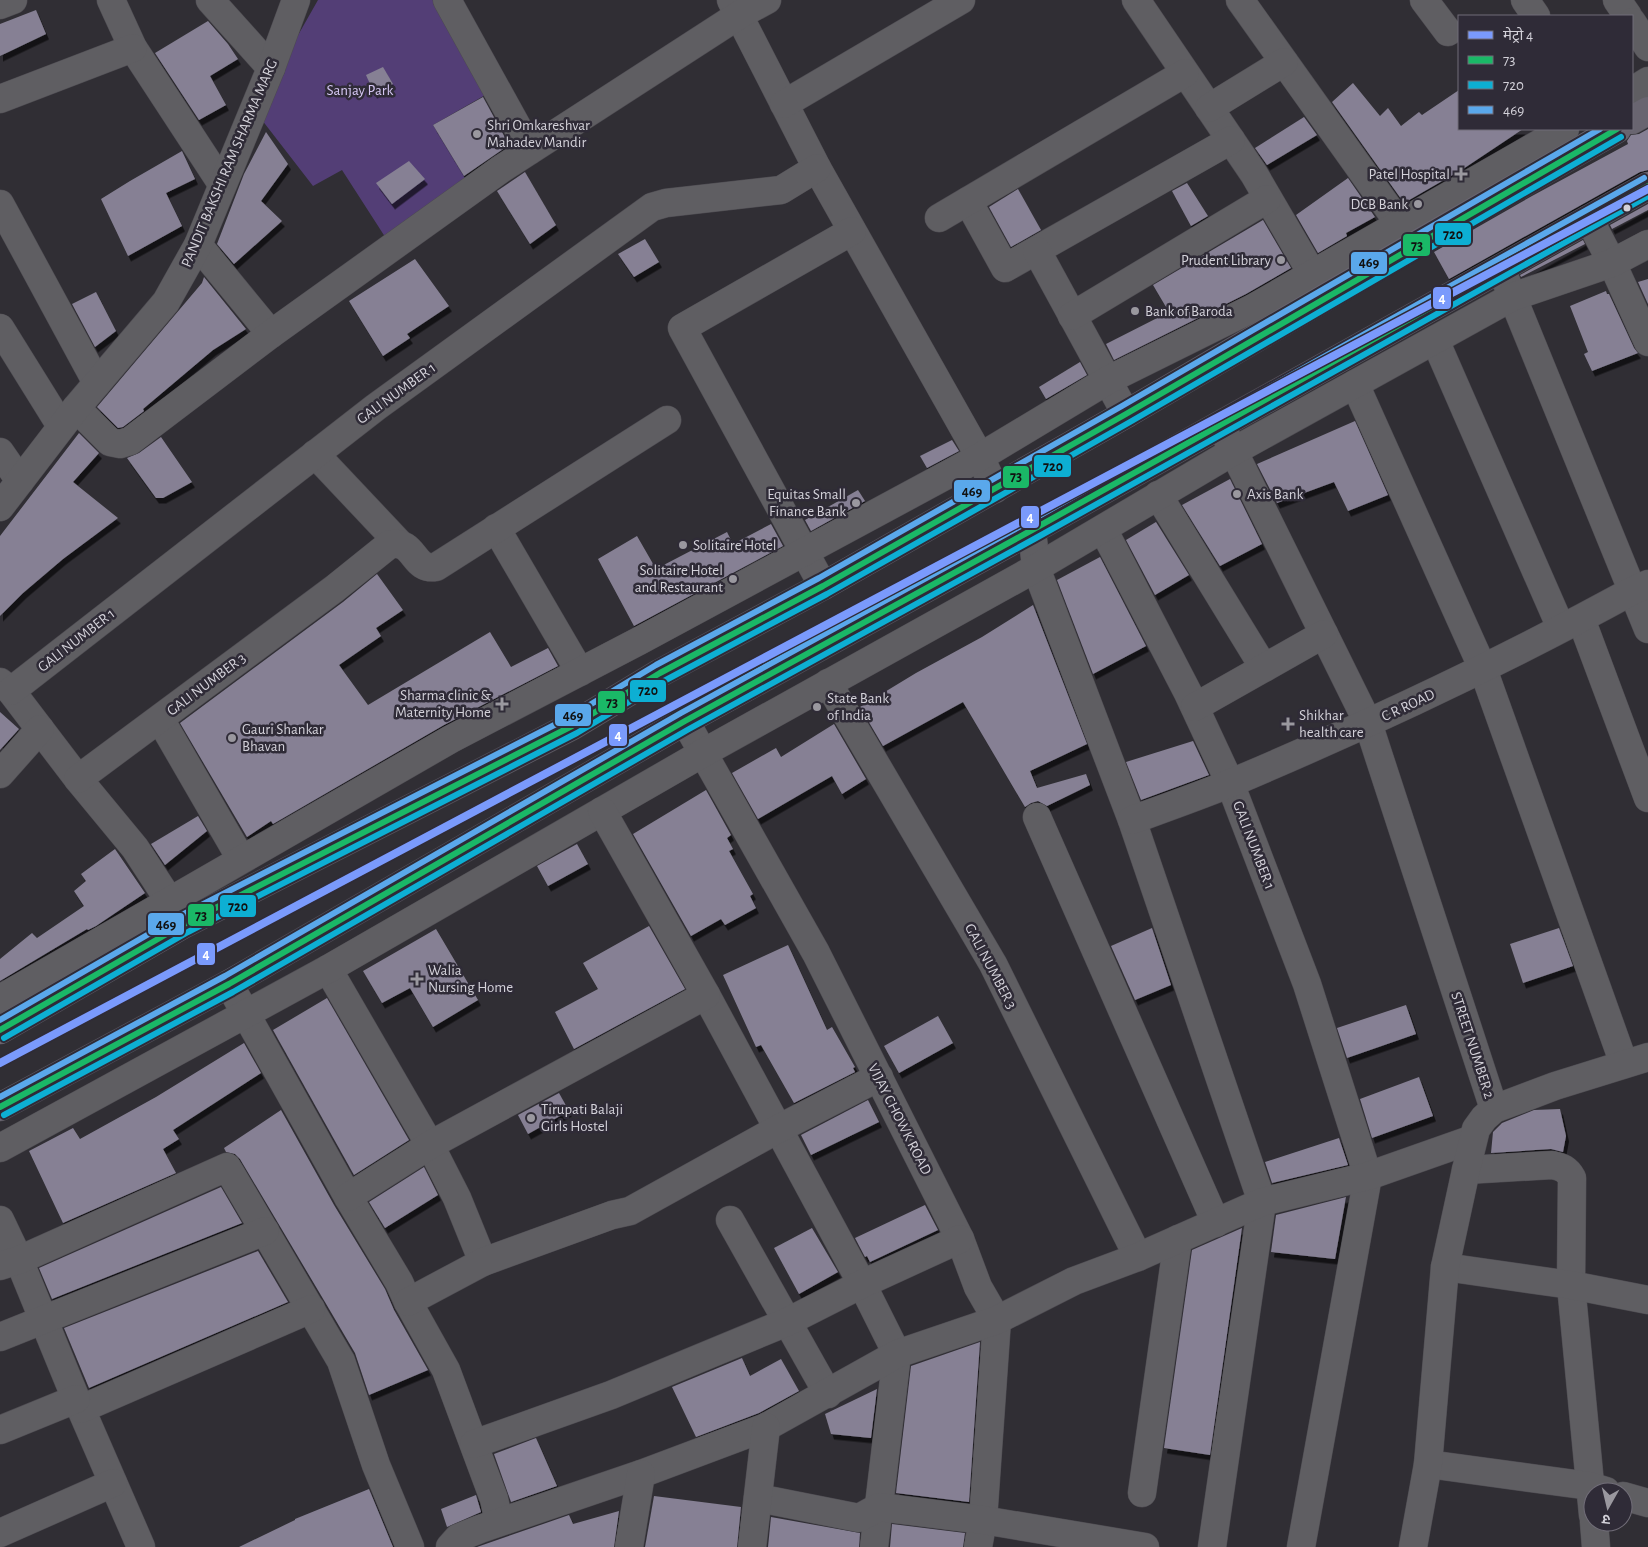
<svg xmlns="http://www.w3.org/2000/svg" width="1648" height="1547" viewBox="0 0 1648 1547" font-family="'Alegreya Sans','Noto Sans Devanagari',sans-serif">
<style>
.green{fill:#533e76}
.building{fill:#868094;filter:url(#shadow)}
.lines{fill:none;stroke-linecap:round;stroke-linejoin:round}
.street-casing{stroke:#4d4b51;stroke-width:29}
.primary-casing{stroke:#4d4b51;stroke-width:29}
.street{stroke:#5f5e62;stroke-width:28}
.primary{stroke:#696570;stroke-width:28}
.bus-1-casing{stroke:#2f2b37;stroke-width:10}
.bus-2-casing{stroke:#2f2b37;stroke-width:10}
.bus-3-casing{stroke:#2f2b37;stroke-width:10}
.bus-1{stroke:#1ab867;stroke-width:6}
.bus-2{stroke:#0dafd3;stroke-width:6}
.bus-3{stroke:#5aa8eb;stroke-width:6}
.metro-1-casing{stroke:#2f2b37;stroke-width:11}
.metro-1{stroke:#7a9afc;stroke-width:8}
.poi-dot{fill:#9a989f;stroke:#2f2b37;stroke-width:2}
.bus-dot{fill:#d3d1d9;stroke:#2f2b37;stroke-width:2}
.labels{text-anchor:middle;stroke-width:5;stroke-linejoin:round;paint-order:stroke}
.park-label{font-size:15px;fill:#d5c7f3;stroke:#2f2b37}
.poi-label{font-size:15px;fill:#d3d1d9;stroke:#2f2b37;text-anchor:start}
.street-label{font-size:15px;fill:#d3d1d9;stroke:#2f2b37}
.line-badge{stroke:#2f2b37;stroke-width:2}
.badge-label{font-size:14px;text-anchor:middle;font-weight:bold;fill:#fff}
.pale-badge-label{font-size:14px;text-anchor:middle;font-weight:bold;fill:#111}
</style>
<defs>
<filter id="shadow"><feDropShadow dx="3" dy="5.5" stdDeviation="0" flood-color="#0009"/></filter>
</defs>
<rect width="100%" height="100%" fill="#302e34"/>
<path class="green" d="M318,0H442L494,90L433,125L467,181L389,243L342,170L313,186L255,111Z"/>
<g class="building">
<path d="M36,10L46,34L0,56V24Z"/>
<path d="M208,21L228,44L238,59L210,76L226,105L199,120L155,53Z"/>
<path d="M383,67L393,84L374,93L366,75Z"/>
<path d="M1353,83L1380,116L1388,108L1401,126L1419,112L1422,115L1459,90V129H1523L1463,169L1404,203L1332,102Z"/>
<path d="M483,97L509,145L464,176L433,125Z"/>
<path d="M1304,117L1317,135L1267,165L1255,148Z"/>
<path d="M1648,129V170L1640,172L1449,279L1434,252L1532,196L1628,144L1627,141L1631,135L1639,134Z"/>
<path d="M266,132L288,164L261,201L282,221L234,264L217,244L244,174Z"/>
<path d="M182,151L195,179L166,193L182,226L128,256L101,199L130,181Z"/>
<path d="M409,161L425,179L392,204L376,183Z"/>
<path d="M525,172L556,225L530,244L497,191Z"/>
<path d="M1348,178L1375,217L1346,233L1347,236L1318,253L1296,215Z"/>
<path d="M1187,183L1208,216L1191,226L1172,191Z"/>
<path d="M1018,189L1041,230L1011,247L989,207Z"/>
<path d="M1648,204V210L1612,229L1610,225Z"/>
<path d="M1263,220L1291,268L1246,294L1114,360L1106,344L1169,312L1153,285Z"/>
<path d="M645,239L659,262L634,277L618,254Z"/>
<path d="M1583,240L1585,244L1521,277L1520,275Z"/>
<path d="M415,259L449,306L407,334L410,338L383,356L349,301Z"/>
<path d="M204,277L246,329L213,350L143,409L144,411L123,427L118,428L97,407L202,283Z"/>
<path d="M1648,279V304L1638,282Z"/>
<path d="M1606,291L1607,294H1609L1634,348L1638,353L1592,371L1584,354L1588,352L1570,306Z"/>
<path d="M96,292L116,331L95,347L72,304Z"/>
<path d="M1080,362L1087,375L1046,399L1039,387Z"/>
<path d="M1355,421L1388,495L1348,511L1334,482L1277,503L1257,464Z"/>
<path d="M79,433L99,453L73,482L118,518L63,559L23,593L0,616V536Z"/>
<path d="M161,437L192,482L163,498H156L127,458L139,453Z"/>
<path d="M952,440L959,451L927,468L920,456Z"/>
<path d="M1230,479L1262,544L1220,566L1182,505Z"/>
<path d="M858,490L865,501L811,531L805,520Z"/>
<path d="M1156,522L1189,575L1155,595L1126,540Z"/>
<path d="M771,524L783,546L634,626L598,559L637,536L656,569L727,532L733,544Z"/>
<path d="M1100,557L1146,646L1093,674L1057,580Z"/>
<path d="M377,574L403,610L376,628L381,636L339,665L368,705L490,632L511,667L548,648L558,666L444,725L273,824L271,821L247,837L180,723L343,602Z"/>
<path d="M1033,605L1087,744L1030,771L1037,788L1086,774L1090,785L1047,806L1038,801L1031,803L1025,807L963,702L883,746L860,707L916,673L982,637Z"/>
<path d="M0,712L19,729L0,750Z"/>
<path d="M834,724L866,779L842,794L832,776L758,819L732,773L776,748L781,757Z"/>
<path d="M1193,741L1209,775L1141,800L1126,762Z"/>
<path d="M706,790L731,835L727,838L733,849L729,851L753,894L750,896L756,908L725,925L721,919L691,936L633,834Z"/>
<path d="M198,816L207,831L165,865L151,844Z"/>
<path d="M577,844L588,864L548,886L537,866Z"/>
<path d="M115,849L145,893L96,926L88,930L87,929L0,981V959L32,933L37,938L84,906L74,891L86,881L81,874Z"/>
<path d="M649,926L685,989L574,1049L555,1012L598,989L583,963Z"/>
<path d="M1152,928L1171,985L1135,1000L1111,946Z"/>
<path d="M1559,928L1573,966L1523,983L1510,944Z"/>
<path d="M436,929L478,1000L433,1027L410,988L382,1003L363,971Z"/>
<path d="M788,945L827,1030L832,1027L855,1067L853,1068L855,1072L794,1103L761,1045L756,1047L723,975Z"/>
<path d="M327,998L409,1140L354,1175L273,1030Z"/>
<path d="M1406,1005L1416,1034L1347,1058L1337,1028Z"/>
<path d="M938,1016L953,1043L899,1073L884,1046Z"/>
<path d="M244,1043L261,1073L173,1130L179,1139L163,1149L176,1173L63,1223L29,1151L73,1128L80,1139L156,1097Z"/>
<path d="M1419,1077L1433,1116L1372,1138L1360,1099Z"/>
<path d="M559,1093L569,1111L528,1134L518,1115Z"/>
<path d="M868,1100L879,1122L811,1155L801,1135Z"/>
<path d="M1560,1109L1566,1136L1563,1152L1551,1149L1491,1153L1493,1132L1502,1123L1534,1110Z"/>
<path d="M281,1110L334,1205L385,1289L394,1310L428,1370L369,1395L355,1353L325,1302L240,1159L235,1154L226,1152L224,1148Z"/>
<path d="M1339,1138L1348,1165L1272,1183L1265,1162Z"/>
<path d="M424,1167L438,1195L385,1228L369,1202Z"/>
<path d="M221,1187L242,1223L52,1299L39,1268Z"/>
<path d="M1346,1197L1335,1259L1271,1252L1276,1215Z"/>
<path d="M925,1205L938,1230L870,1262L867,1256L865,1257L855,1238Z"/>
<path d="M812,1228L838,1272L799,1294L774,1248Z"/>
<path d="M1242,1228L1210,1455L1164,1448L1192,1250Z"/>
<path d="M258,1251L288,1302L89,1388L64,1328Z"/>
<path d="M980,1342L969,1502L896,1493L911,1366Z"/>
<path d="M742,1358L750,1376L781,1359L799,1391L759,1413L696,1437L672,1387Z"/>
<path d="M877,1389L871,1438L831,1434L825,1414Z"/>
<path d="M536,1438L557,1486L511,1502L494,1454Z"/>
<path d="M369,1489L393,1547H239L295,1520V1519Z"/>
<path d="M476,1495L481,1512L447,1527L441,1509Z"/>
<path d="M654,1496L741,1507L737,1547H645Z"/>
<path d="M619,1511L614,1547H477L569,1515L573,1524Z"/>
<path d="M771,1517L860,1533L859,1547H768Z"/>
<path d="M892,1524L965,1533L963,1547H890Z"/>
</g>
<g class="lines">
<defs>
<g id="street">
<path d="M111,0L133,48L222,184"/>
<path d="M210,0L271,68"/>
<path d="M447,0L530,150"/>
<path d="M731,0L817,168L980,457L995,489"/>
<path d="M1136,0L1254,174L1321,289"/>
<path d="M1240,0L1411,240"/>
<path d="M1424,0L1448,32"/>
<path d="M1525,0L1536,16"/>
<path d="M1617,0L1628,16"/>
<path d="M0,5L13,0"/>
<path d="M1632,22L1648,47"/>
<path d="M1632,91L1648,81"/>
<path d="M0,99L133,48"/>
<path d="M784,104L961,0"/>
<path d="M1209,108L1284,62"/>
<path d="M968,201L1005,268L1231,140"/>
<path d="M0,204L97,383"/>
<path d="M939,218L1185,73"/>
<path d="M1589,219L1612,263L1648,342"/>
<path d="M198,245L271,334"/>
<path d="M1037,251L1126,414"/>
<path d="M1506,281L1648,629"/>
<path d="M1072,316L1267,199"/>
<path d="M0,328L61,426"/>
<path d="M1435,340L1561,628"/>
<path d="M1355,384L1483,669L1624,1064"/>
<path d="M76,408L110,442L120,444L130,441L271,334L501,169L739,15L767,0"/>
<path d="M1225,434L1368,723L1494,1109"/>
<path d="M0,452L20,481"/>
<path d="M315,454L398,542"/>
<path d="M1158,495L1264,668"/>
<path d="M0,507L76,408L166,302L198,245L271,68L296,0"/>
<path d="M496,528L580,672"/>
<path d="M1103,529L1188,693L1230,783L1307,984L1368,1176L1301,1547"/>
<path d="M1032,530L1036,568L1132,820L1262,1202L1212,1547"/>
<path d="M823,586L682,328L852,231"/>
<path d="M1581,619L1648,798"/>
<path d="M0,682L11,691L78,779L135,848L180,917"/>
<path d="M828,683L993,964L1138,1257"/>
<path d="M11,691L376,407L652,207L666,203L781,190L817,168"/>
<path d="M1195,707L1324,634"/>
<path d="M160,719L241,859"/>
<path d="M685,721L816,953L960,1239L978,1287L997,1320L983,1520L978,1547"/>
<path d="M0,774L40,729"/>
<path d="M78,779L334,589L390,544C416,540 412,571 436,567L667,420"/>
<path d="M1037,817L1216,1223"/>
<path d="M1132,820C1165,808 1199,796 1231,783C1368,725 1502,662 1632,591L1648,584"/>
<path d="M328,969L430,1145L457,1198L483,1262"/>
<path d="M229,984L348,1197L399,1282L408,1302L446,1370L494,1499L499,1522"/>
<path d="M706,995L862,1284L897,1354L874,1547"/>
<path d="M0,999L451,739L639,641L980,457L1108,380L1253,308L1565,129"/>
<path d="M0,1148L328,969L703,753L1036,568L1234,451L1512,297L1612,263L1648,244"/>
<path d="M1466,1170L1552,1165C1562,1167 1567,1169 1572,1178L1571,1285L1593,1515"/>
<path d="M348,1197L430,1145L706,995L602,811"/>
<path d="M0,1220L19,1260L76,1399L81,1409L141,1547"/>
<path d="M730,1220L828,1394"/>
<path d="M0,1266L19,1260L227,1167L341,1361L376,1465L410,1547"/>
<path d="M1445,1267L1571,1285L1648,1300"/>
<path d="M408,1302L483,1262L612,1215L630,1211L778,1129L879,1077"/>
<path d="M0,1337L265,1231"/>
<path d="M81,1409L311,1309"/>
<path d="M0,1430L76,1399"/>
<path d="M474,1444L611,1395L787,1322L862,1284L960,1239"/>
<path d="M1428,1464L1590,1486L1606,1491"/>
<path d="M1142,1493L1178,1239"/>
<path d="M1623,1496L1648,1503"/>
<path d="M758,1498L859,1518L879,1507L983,1520L1145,1547"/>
<path d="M1594,1522L1596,1547"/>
<path d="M0,1533L113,1483"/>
<path d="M450,1547L458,1538L480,1529L641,1474L766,1427L897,1354L997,1320L1074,1281L1138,1257L1262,1202L1368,1176L1473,1139"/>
<path d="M629,1547L641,1474"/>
<path d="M752,1547L766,1427"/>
<path d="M1413,1547L1428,1464L1445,1267L1466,1170L1476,1129L1484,1118L1494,1109L1555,1086L1648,1057"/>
</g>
<g id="primary">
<path d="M1632,120L1648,111"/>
<path d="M0,1030L184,924L572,726L660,673L823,586L1126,414L1415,245L1617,129"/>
<path d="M0,1107L229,984L685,721L1032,530L1648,186"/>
</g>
</defs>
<use href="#street" class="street-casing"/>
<use href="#primary" class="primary-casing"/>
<use href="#street" class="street"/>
<use href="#primary" class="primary"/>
<defs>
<g id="bus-1">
<path d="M0,1030L184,924L572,726L660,673L823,586L1126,414L1617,129"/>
<path d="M0,1107L229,984L685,721L1032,530L1648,186"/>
</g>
<g id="bus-2">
<path d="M4,1038L188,932L577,733L664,681L827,594L1130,422L1621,137"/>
<path d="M4,1115L233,992L689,729L1036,538L1648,196"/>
</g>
<g id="bus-3">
<path d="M0,1020L180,916L568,718L656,665L819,578L1122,406L1600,129"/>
<path d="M0,1097L225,976L681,713L1028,522L1644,178"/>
</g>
</defs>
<use href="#bus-1" class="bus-1-casing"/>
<use href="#bus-2" class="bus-2-casing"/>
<use href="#bus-3" class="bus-3-casing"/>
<use href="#bus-1" class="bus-1"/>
<use href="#bus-2" class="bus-2"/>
<use href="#bus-3" class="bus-3"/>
<defs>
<path id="metro-1" d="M0,1063L1648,189"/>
</defs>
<use href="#metro-1" class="metro-1-casing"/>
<use href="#metro-1" class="metro-1"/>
</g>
<g class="poi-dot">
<circle cx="477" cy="134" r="5"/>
<path d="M1458.5 166.5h5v5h5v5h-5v5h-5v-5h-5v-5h5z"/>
<circle cx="1418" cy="204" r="5"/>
<circle cx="1281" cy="260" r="5"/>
<circle cx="1135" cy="311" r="5"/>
<circle cx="1237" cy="494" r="5"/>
<circle cx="856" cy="503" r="5"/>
<circle cx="683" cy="545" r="5"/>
<circle cx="733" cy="579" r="5"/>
<path d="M499.5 696.5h5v5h5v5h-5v5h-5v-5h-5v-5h5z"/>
<circle cx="817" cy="707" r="5"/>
<path d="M1285.5 716.5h5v5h5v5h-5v5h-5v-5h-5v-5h5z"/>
<circle cx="232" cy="738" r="5"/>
<path d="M414.5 971.5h5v5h5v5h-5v5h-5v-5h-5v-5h5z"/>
<circle cx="531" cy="1118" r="5"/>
</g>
<circle class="bus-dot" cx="1627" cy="208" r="4.5"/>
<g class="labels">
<g class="park-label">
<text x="360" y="95">Sanjay Park</text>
</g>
<g class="poi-label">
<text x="487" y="130">Shri Omkareshvar<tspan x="487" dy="17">Mahadev Mandir</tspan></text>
<text x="1450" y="179" text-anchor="end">Patel Hospital</text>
<text x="1408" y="209" text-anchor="end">DCB Bank</text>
<text x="1271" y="265" text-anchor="end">Prudent Library</text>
<text x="1145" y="316">Bank of Baroda</text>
<text x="846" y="499" text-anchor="end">Equitas Small<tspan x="846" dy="17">Finance Bank</tspan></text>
<text x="1247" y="499">Axis Bank</text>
<text x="693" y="550">Solitaire Hotel</text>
<text x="723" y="575" text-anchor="end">Solitaire Hotel<tspan x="723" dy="17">and Restaurant</tspan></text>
<text x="491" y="700" text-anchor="end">Sharma clinic &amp;<tspan x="491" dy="17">Maternity Home</tspan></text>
<text x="827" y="703">State Bank<tspan x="827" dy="17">of India</tspan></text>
<text x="1299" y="720">Shikhar<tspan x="1299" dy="17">health care</tspan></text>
<text x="242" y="734">Gauri Shankar<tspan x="242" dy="17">Bhavan</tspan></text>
<text x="428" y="975">Walia<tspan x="428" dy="17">Nursing Home</tspan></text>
<text x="541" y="1114">Tirupati Balaji<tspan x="541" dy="17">Girls Hostel</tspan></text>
</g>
<g class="street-label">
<text transform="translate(229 163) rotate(-67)" y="5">PANDIT BAKSHI RAM SHARMA MARG</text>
<text transform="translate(396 393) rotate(-36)" y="5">GALI NUMBER 1</text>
<text transform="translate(76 640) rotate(-38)" y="5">GALI NUMBER 1</text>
<text transform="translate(206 684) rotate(-37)" y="5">GALI NUMBER 3</text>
<text transform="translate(1408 705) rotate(-25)" y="5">C R ROAD</text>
<text transform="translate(1254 845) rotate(69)" y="5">GALI NUMBER 1</text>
<text transform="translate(991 966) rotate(62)" y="5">GALI NUMBER 3</text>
<text transform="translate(1473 1045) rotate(72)" y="5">STREET NUMBER 2</text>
<text transform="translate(900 1119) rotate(63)" y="5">VIJAY CHOWK ROAD</text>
</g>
</g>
<g class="line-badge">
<rect x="1434" y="222" width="38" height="24" rx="5" fill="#0dafd3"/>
<rect x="1402" y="233" width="29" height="24" rx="5" fill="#1ab867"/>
<rect x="1350" y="251" width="38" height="24" rx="5" fill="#5aa8eb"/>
<rect x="1432" y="286" width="20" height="24" rx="5" fill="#7a9afc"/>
<rect x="1033" y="454" width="39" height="24" rx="5" fill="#0dafd3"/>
<rect x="1002" y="465" width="28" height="24" rx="5" fill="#1ab867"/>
<rect x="953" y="479" width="38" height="24" rx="5" fill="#5aa8eb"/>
<rect x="1020" y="505" width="20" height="24" rx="5" fill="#7a9afc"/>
<rect x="629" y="679" width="38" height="24" rx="5" fill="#0dafd3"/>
<rect x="597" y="690" width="29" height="24" rx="5" fill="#1ab867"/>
<rect x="554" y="703" width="38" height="24" rx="5" fill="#5aa8eb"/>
<rect x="608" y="723" width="20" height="24" rx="5" fill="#7a9afc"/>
<rect x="219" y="894" width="38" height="24" rx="5" fill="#0dafd3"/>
<rect x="187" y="903" width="28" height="24" rx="5" fill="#1ab867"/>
<rect x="147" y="912" width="38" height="24" rx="5" fill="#5aa8eb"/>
<rect x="196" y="942" width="20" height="24" rx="5" fill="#7a9afc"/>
</g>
<g class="badge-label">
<text x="1442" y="303">4</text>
<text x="1030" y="522">4</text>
<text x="618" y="740">4</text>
<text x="206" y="959">4</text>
</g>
<g class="pale-badge-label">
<text x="1453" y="239">720</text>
<text x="1417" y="250">73</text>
<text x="1369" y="267">469</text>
<text x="1053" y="471">720</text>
<text x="1016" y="481">73</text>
<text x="972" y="496">469</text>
<text x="648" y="695">720</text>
<text x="612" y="707">73</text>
<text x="573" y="720">469</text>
<text x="238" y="911">720</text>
<text x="201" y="920">73</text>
<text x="166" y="929">469</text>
</g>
<rect x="1458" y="15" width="175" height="115" fill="#2f2b37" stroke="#716d78"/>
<rect x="1468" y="31" width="25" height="8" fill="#7a9afc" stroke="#716d78"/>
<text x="1503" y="40" font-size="15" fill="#d3d1d9">मेट्रो 4</text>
<rect x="1468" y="56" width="25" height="8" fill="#1ab867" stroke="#716d78"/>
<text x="1503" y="65" font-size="15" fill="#d3d1d9">73</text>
<rect x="1468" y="81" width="25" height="8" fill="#0dafd3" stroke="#716d78"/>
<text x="1503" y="90" font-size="15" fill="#d3d1d9">720</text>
<rect x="1468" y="106" width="25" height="8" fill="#5aa8eb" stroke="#716d78"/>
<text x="1503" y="115" font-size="15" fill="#d3d1d9">469</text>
<g transform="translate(1608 1507) rotate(188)"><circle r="24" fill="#2f2b37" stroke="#716d78"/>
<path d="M0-4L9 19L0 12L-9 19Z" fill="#9a989f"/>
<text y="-8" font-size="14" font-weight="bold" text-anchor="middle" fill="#d3d1d9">उ</text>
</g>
</svg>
